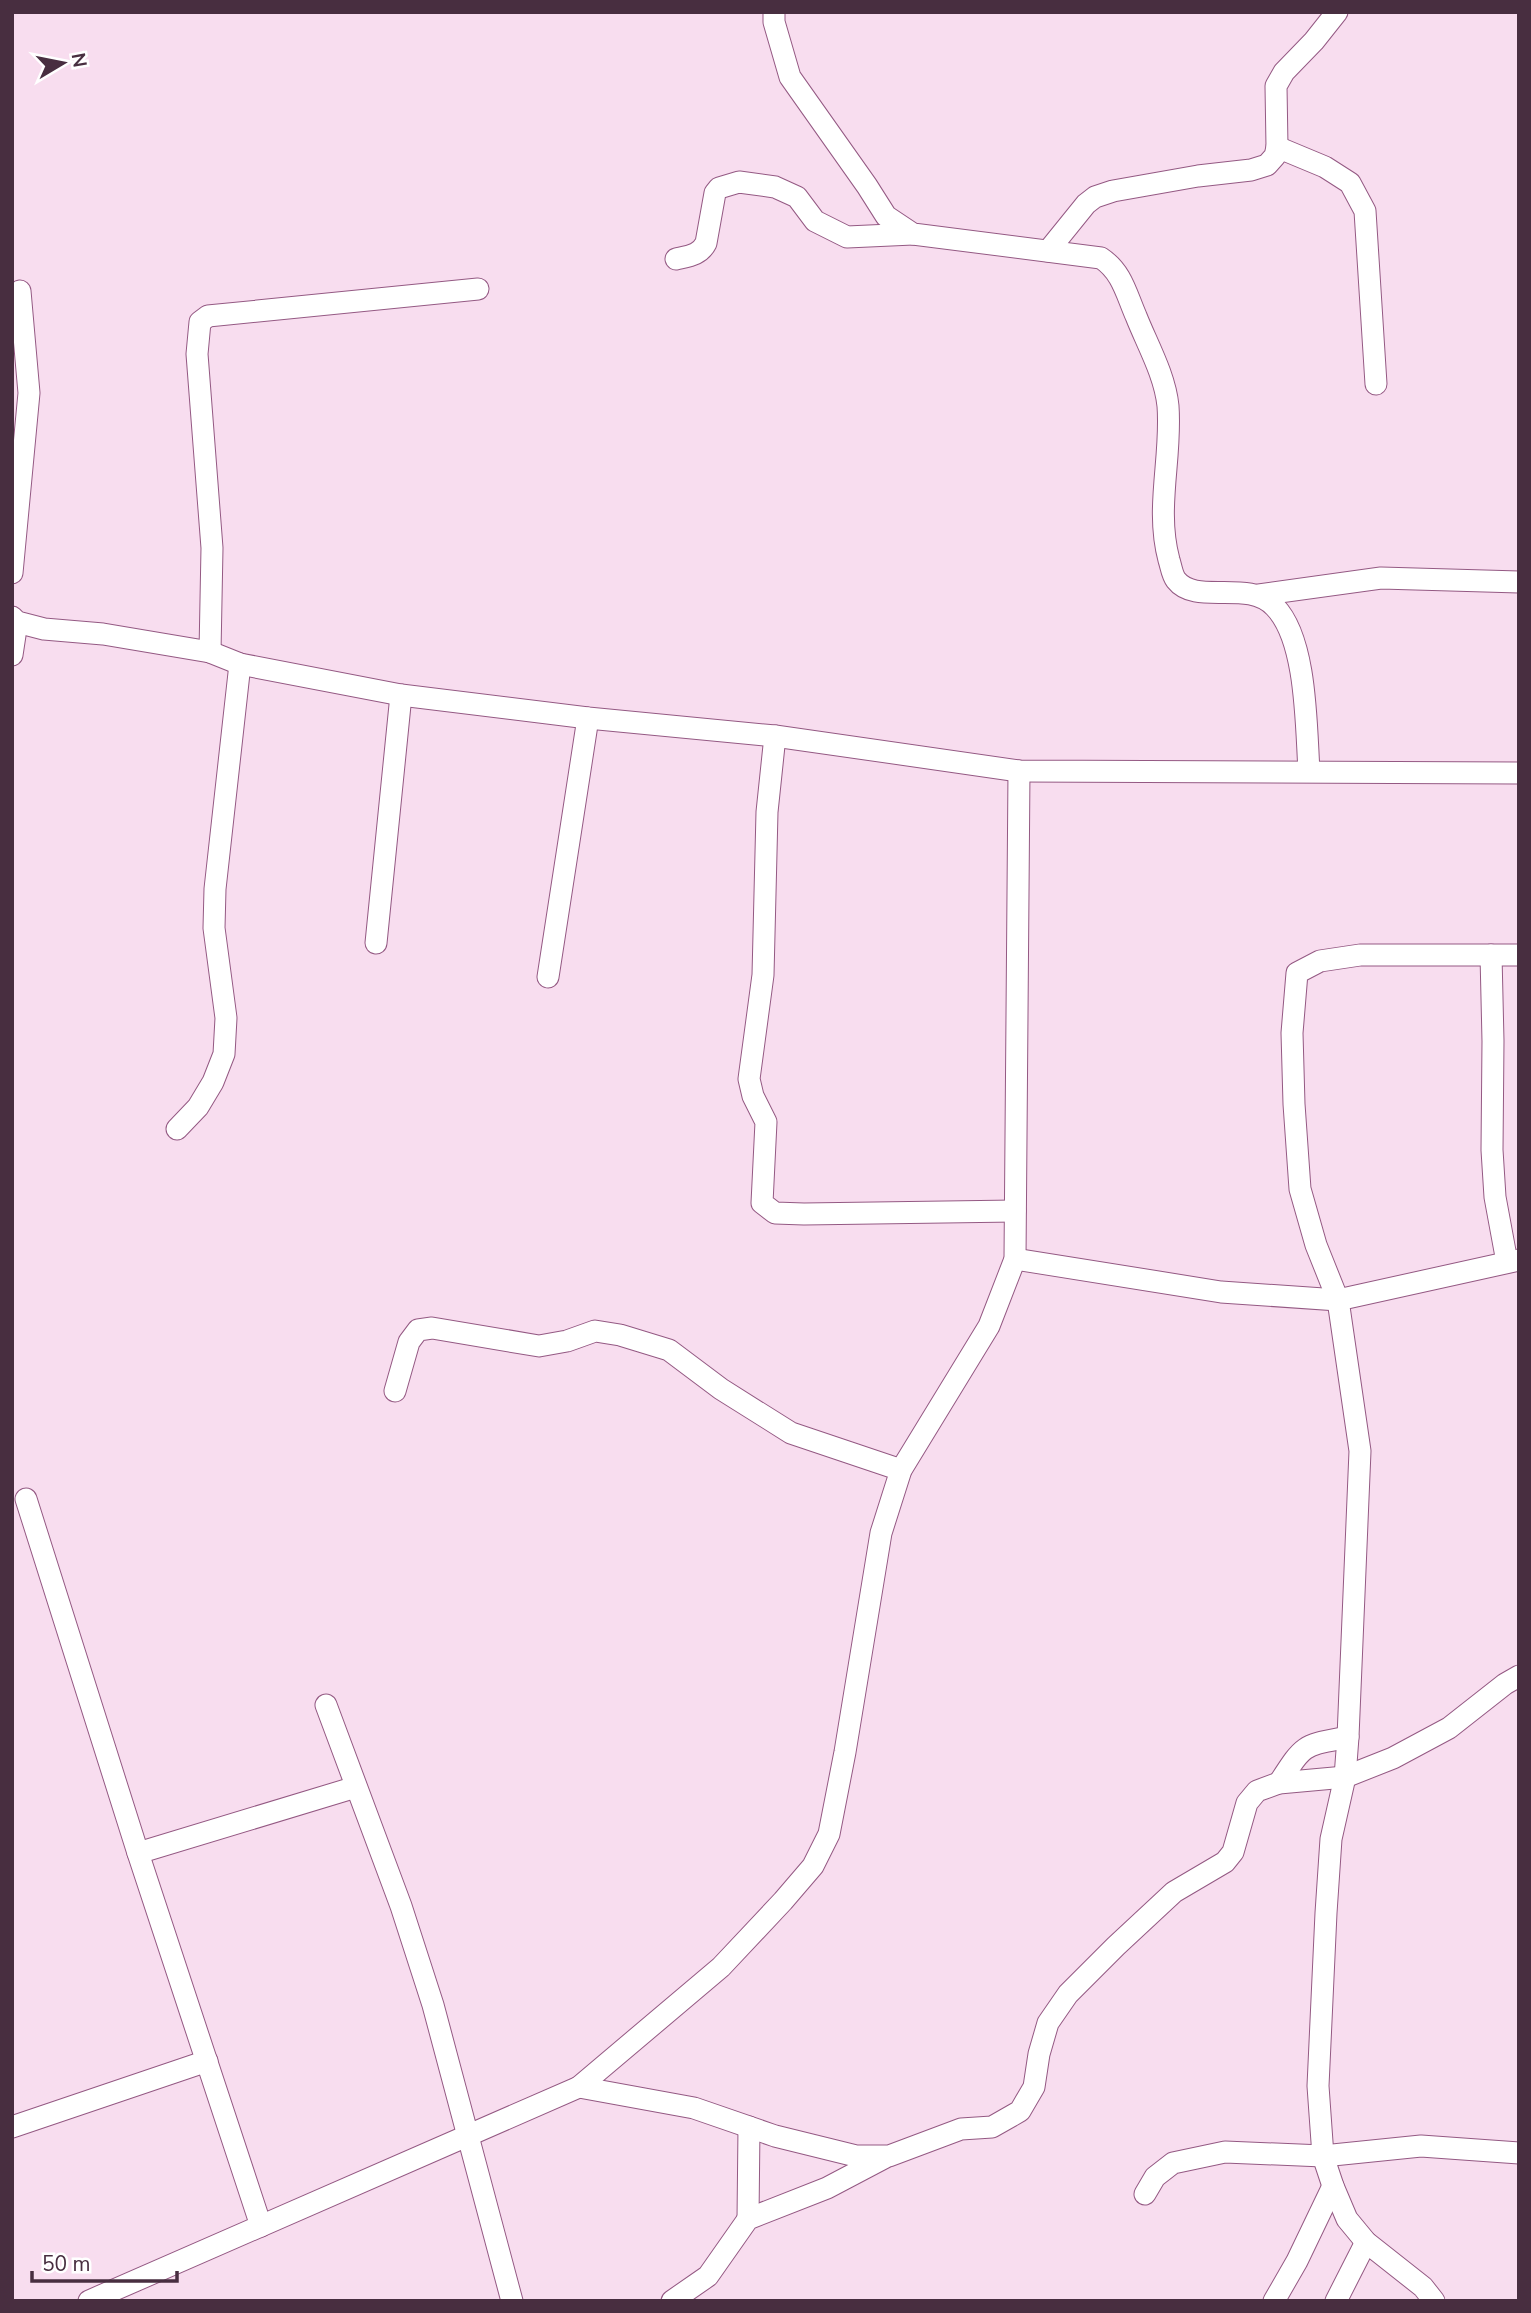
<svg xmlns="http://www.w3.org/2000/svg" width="1531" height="2313" viewBox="0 0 1531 2313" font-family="'Nunito Sans',sans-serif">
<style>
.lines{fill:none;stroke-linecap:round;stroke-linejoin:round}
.minor-casing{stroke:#945983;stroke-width:23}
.minor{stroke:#fff;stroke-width:21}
</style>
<rect width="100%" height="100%" fill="#f8ddef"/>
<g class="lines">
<defs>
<g id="minor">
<path d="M774,12V22L790,77L867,186L886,216L913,234L1101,258C1122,272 1126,293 1136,316C1147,344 1165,375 1168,406C1172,458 1155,508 1169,560C1171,566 1172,575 1176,580C1196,606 1248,578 1275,607C1307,640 1306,726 1309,771"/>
<path d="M1277,147L1325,167L1350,183L1365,211L1376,384"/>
<path d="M1048,251L1086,204L1095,197L1113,191L1198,176L1251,170L1267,165L1275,156L1277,147L1276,86L1284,72L1314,41L1337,12"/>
<path d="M676,259C689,256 700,255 706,243L715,193L719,188L739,182L775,187L797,197L815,221L847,237L913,234"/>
<path d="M12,573L29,393L20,291"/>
<path d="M1259,595L1381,578L1519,582"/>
<path d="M12,617L17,622L44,629L103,634L210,652L240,664L401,695L588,718L775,736L1019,771L1519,773"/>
<path d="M210,652L212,548L197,354L200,322L208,316L478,289"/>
<path d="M12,655L17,622"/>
<path d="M775,736L767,812L763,975L749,1079L753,1096L766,1122L762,1203L775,1213L804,1214L1015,1211"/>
<path d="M376,943L401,695"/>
<path d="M1491,955L1493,1041L1492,1150L1495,1197L1507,1262"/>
<path d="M548,977L588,718"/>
<path d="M177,1129L198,1107L213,1082L224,1054L226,1018L214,928L215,889L240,664"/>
<path d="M1015,1259L1221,1292L1338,1300L1519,1260"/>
<path d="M395,1391L409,1342L418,1330L432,1328L539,1346L567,1341L595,1331L620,1335L669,1350L721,1389L791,1433L901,1470"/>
<path d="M26,1499L138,1853L261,2226"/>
<path d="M326,1705L401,1906L433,2005L512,2301"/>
<path d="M1279,1783C1305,1743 1302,1746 1348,1737"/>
<path d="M138,1853L356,1787"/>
<path d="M579,2087L694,2108L775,2136L856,2156H889L961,2129L992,2127L1020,2111L1034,2087L1039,2054L1048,2023L1068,1994L1116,1946L1174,1892L1225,1862L1233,1852L1247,1803L1257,1791L1279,1783L1345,1777L1393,1758L1449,1728L1505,1684L1519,1676"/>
<path d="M12,2127L207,2061"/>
<path d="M1145,2194L1155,2177L1173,2163L1225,2152L1323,2156L1421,2146L1519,2153"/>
<path d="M748,2219L749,2127"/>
<path d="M89,2301L579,2087L721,1967L783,1901L813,1866L829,1834L845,1752L881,1533L901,1470L989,1326L1015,1259L1019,771"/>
<path d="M672,2301L708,2276L748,2219L827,2188L884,2158"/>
<path d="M1274,2301L1297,2261L1333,2186"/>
<path d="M1336,2301L1366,2242"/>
<path d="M1434,2301L1423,2287L1366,2242L1347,2219L1333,2186L1323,2156L1318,2086L1326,1913L1331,1839L1345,1777L1348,1737L1360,1451L1338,1300L1316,1245L1300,1189L1294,1104L1292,1033L1297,973L1320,961L1360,955H1519"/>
</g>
</defs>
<use href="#minor" class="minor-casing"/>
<use href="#minor" class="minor"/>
</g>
<rect width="1531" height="2313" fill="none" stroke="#482e40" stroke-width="28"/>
<g transform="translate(63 63) rotate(80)" stroke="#ffffff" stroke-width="5" paint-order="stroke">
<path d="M0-5L12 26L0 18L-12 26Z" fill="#482e40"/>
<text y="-10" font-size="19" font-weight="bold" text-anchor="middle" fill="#482e40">N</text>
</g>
<path d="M32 2271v10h145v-10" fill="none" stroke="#482e40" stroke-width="3.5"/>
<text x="42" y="2271" font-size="21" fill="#482e40" stroke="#ffffff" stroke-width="5" paint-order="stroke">50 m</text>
</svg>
